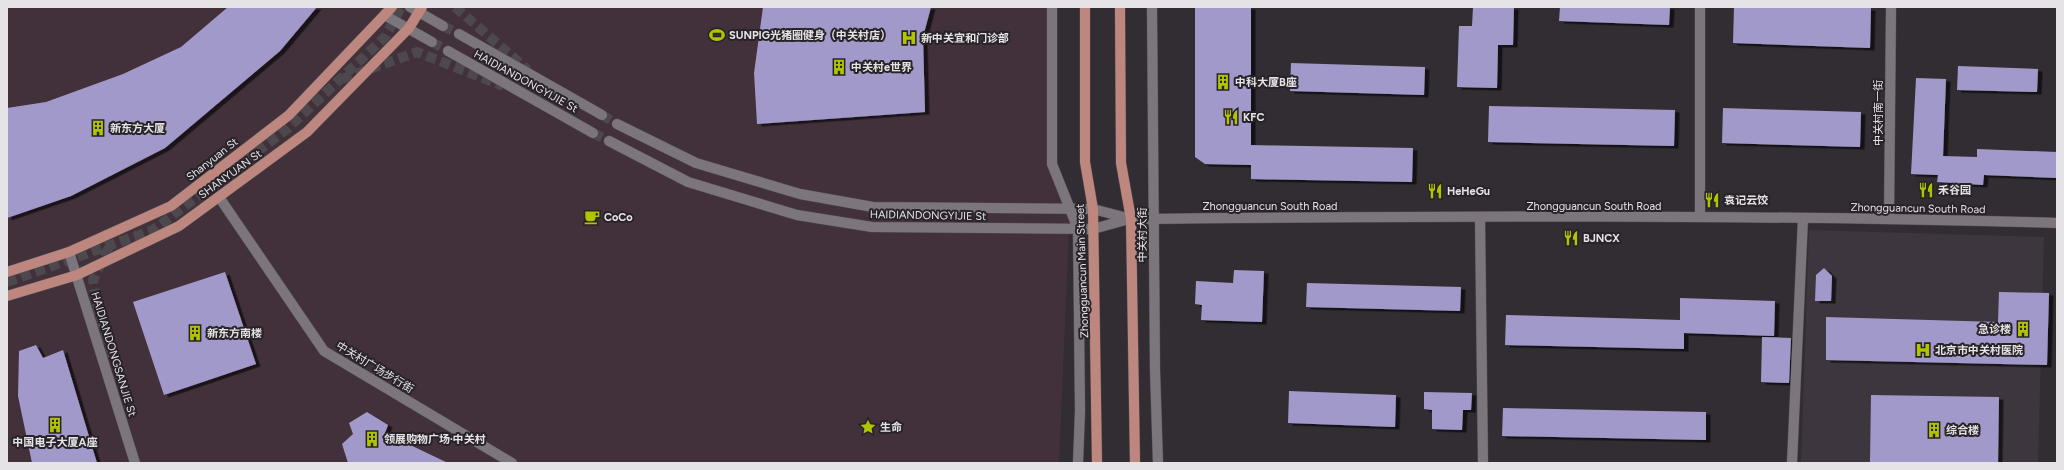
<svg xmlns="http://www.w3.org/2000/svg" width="2064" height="470" viewBox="0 0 2064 470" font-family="Figtree,'Noto Sans SC',sans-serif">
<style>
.commercial{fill:#42313b}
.built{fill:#3e363e}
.building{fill:#a199c9;filter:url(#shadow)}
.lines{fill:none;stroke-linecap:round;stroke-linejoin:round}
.minor-tunnel{stroke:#4d484d;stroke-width:10;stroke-dasharray:10 5;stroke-linecap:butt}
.minor-casing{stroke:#4f4b4f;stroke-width:11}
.major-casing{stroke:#4f4b4f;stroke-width:11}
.minor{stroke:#7c767c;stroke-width:10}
.major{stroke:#bd8780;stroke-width:10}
.labels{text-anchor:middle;stroke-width:4;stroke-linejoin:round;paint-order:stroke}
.poi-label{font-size:11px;font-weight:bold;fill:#e6e3e6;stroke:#282328;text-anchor:start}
.street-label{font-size:11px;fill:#e6e3e6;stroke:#282328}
</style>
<defs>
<filter id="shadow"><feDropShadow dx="4.5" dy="2.5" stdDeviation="0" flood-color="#0009"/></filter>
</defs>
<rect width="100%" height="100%" fill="#322d32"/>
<path class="commercial" d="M7,7H1049L1052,164L1070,209L1059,463H7Z"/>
<path class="built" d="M1809,230L2044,237L2038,463H1801Z"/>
<g class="building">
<path d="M228,7H317L280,51L165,148L71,196L7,218V108L46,102L123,74L181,47Z"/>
<path d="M763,7H931L923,37L925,112L757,124L754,73Z"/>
<path d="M1195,7H1251V145L1413,148L1412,182L1251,179V165L1205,164L1195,157Z"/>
<path d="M1473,7H1514L1513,45H1498L1497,88L1457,87L1459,26H1472Z"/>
<path d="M1560,7H1670L1669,25L1559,21Z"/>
<path d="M1734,7L1871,8L1870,48L1733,43Z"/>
<path d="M1291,63L1425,67L1424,95L1290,91Z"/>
<path d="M1958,66L2038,69L2037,92L1957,90Z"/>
<path d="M1916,78L1946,79L1943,156L1977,157V149L2057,152V178L1984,175L1983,185L1937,182L1938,175L1911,174Z"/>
<path d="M1489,106L1675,110L1674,146L1488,142Z"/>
<path d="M1723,108L1861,112L1860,147L1722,143Z"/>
<path d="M1824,268L1832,276L1831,301H1815L1816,275Z"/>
<path d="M1234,270L1264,271L1262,322L1201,320L1202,305L1195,304L1196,281L1233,283Z"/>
<path d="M225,272L256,364L164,395L133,302Z"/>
<path d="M1307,283L1461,287L1460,311L1306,307Z"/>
<path d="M1999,292L2049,293L2047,365L1826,360V317L1998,322Z"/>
<path d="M1680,298L1775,301L1774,336L1684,333V349L1505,345L1506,315L1680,320Z"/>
<path d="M1762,337L1791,338L1789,383L1761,382Z"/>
<path d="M36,345L43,358L63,350L97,463H32L18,396L19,351Z"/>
<path d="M1289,391L1396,395L1395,427L1288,423Z"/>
<path d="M1424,392L1472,393L1471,410H1463L1462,430L1432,429V410L1424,409Z"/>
<path d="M1871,395L1999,397L1998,463H1870Z"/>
<path d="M1503,408L1706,412V440L1502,436Z"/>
<path d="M367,412L388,425L385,433L448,463H348L342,444L353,434L349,423Z"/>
</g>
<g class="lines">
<g class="minor-tunnel">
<path d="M455,7L528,70"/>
<path d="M443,26L459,34"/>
<path d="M432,42L448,51"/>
<path d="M342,79L417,52L503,86"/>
<path d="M602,115L617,124"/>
<path d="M593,133L609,141"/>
<path d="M7,282L153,230L287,129L385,37L401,7"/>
<path d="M106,358L93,280L110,245"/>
</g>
<defs>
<g id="minor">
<path d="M410,7L443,26"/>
<path d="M1052,7V164L1078,229L1080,411L1078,463"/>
<path d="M1152,7L1155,370L1158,463"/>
<path d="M386,16L432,42"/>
<path d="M459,34L602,115"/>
<path d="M448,51L593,133"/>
<path d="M617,124L696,163L800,194L873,207L1093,209L1131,219C1439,216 1748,214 2057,223"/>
<path d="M609,141L688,182L797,215L872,227L1093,229L1129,219"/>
<path d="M219,197L324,351L512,463"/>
<path d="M1700,217V7"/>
<path d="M1480,218L1483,463"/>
<path d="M1889,219L1891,7"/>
<path d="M69,252L135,463"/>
<path d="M1792,463L1803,218"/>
</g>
<g id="major">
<path d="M1085,7V162L1093,209L1097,463"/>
<path d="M1120,7L1121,163L1131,219L1135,463"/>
<path d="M7,272L69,252L171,206L289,115L392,7"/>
<path d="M7,296L77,275L179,226L307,132L409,28L422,7"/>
</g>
</defs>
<use href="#minor" class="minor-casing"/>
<use href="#major" class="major-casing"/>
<use href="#minor" class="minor"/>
<use href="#major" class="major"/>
</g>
<defs>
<symbol id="stadium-bare" viewBox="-9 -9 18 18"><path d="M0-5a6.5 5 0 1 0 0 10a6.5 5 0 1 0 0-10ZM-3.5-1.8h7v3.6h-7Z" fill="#b0c500" stroke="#282328" stroke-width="2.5" paint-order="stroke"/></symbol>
<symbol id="hospital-bare" viewBox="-9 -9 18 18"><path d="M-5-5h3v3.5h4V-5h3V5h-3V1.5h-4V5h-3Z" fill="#b0c500" stroke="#282328" stroke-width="2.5" paint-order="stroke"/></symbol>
<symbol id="building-bare" viewBox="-9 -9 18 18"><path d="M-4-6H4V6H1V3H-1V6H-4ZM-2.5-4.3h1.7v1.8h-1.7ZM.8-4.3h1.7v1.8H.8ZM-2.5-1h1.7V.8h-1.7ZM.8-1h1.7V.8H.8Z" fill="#b0c500" stroke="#282328" stroke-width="2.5" paint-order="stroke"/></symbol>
<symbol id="restaurant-bare" viewBox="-9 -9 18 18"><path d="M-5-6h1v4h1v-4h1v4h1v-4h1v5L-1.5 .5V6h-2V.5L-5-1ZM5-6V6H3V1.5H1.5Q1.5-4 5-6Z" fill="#b0c500" stroke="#282328" stroke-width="2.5" paint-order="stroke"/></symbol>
<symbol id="cafe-bare" viewBox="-9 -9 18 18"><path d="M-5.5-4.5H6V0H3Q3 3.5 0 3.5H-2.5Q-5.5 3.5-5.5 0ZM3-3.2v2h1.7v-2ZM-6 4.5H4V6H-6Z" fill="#b0c500" stroke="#282328" stroke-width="2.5" paint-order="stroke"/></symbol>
<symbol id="sight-bare" viewBox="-9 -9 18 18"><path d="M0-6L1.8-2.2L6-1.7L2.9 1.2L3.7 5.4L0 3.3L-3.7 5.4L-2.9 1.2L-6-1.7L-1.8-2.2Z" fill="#b0c500" stroke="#282328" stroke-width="2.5" paint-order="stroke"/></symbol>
</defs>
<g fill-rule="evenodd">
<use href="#stadium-bare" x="706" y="24" width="22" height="22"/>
<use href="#hospital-bare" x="898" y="27" width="22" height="22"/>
<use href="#building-bare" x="828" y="56" width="22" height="22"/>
<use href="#building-bare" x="1212" y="71" width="22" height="22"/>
<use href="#restaurant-bare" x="1220" y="106" width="22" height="22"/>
<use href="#building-bare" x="87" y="117" width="22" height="22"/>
<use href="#restaurant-bare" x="1915" y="179" width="22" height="22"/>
<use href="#restaurant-bare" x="1424" y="180" width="22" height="22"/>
<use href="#restaurant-bare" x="1701" y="189" width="22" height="22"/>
<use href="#cafe-bare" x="581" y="206" width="22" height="22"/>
<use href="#restaurant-bare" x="1560" y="227" width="22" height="22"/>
<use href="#building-bare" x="2012" y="318" width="22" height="22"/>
<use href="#building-bare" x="184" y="322" width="22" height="22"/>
<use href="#hospital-bare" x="1912" y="339" width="22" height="22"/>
<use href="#building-bare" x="44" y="414" width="22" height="22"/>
<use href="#sight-bare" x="857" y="416" width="22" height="22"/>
<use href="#building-bare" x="1923" y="419" width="22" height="22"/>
<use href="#building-bare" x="361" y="428" width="22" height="22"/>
</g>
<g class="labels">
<g class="poi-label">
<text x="729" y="39">SUNPIG光猪圈健身（中关村店）</text>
<text x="921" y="42">新中关宜和门诊部</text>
<text x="851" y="71">中关村e世界</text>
<text x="1235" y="86">中科大厦B座</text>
<text x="1243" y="121">KFC</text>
<text x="110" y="132">新东方大厦</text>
<text x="1938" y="194">禾谷园</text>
<text x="1447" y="195">HeHeGu</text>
<text x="1724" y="204">袁记云饺</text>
<text x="604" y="221">CoCo</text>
<text x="1583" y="242">BJNCX</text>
<text x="2011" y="333" text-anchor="end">急诊楼</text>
<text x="207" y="337">新东方南楼</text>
<text x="1935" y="354">北京市中关村医院</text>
<text x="880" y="431">生命</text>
<text x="1946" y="434">综合楼</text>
<text x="384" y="443">领展购物广场·中关村</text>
<text x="55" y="446" text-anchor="middle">中国电子大厦A座</text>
</g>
<g class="street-label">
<text transform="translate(526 81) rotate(29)" y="4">HAIDIANDONGYIJIE St</text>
<text transform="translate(1878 113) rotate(-90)" y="4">中关村南一街</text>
<text transform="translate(212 159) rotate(-38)" y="4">Shanyuan St</text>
<text transform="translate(230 174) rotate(-36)" y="4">SHANYUAN St</text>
<text x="1270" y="210">Zhongguancun South Road</text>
<text x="1594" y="210">Zhongguancun South Road</text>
<text transform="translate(1918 208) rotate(1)" y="4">Zhongguancun South Road</text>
<text transform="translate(928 215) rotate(1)" y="4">HAIDIANDONGYIJIE St</text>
<text transform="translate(1142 235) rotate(-90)" y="4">中关村大街</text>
<text transform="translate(1082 271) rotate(-92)" y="4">Zhongguancun Main Street</text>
<text transform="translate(114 354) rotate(73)" y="4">HAIDIANDONGSANJIE St</text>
<text transform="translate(375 367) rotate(31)" y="4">中关村广场步行街</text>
</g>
</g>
<rect width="2064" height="470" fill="none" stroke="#e6e3e6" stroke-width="16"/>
</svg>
